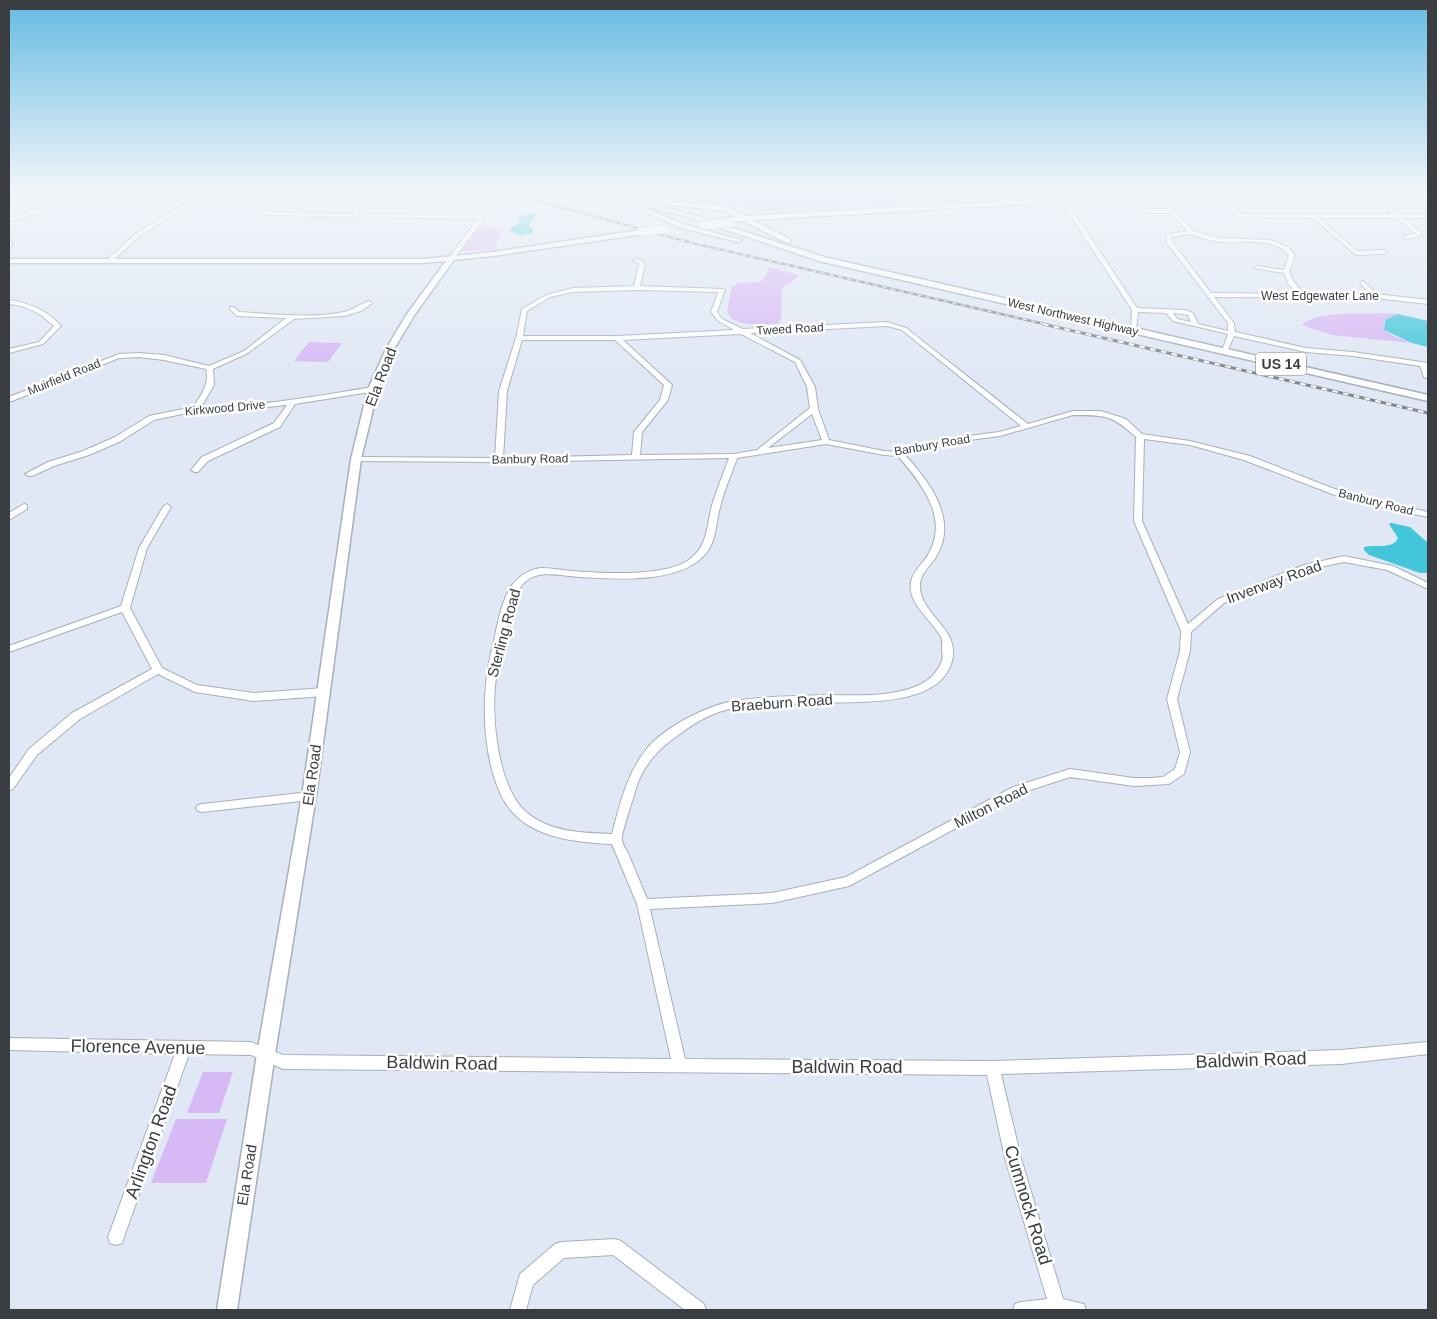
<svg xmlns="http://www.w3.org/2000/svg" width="1437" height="1319" viewBox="0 0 1437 1319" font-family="Arial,sans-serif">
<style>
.green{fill:#d7b9f5}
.water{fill:#44c6da}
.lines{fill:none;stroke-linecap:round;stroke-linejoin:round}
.minor-casing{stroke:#a7afbb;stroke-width:2}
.major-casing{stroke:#a7afbb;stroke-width:3}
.minor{fill:#fff;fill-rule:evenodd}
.major{fill:#fff;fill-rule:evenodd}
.rail-far1-casing{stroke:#838890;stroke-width:2.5}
.rail-casing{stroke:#838890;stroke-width:3}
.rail-far1{stroke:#fff;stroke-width:1;stroke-dasharray:4.5;stroke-linecap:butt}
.rail{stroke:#fff;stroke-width:2;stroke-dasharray:5.5;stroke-linecap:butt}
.major-bridge-casing{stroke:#a7afbb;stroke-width:9;stroke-linecap:butt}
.major-bridge{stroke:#fff;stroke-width:8}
.labels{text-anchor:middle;stroke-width:5;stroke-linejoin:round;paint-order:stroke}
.far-street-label{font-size:12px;fill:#3a3d42;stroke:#fff}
.shield{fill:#fff;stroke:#75777b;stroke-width:1}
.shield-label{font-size:14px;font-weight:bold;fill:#3a3d42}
.street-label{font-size:15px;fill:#3a3d42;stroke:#fff}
.near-street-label{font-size:18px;fill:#3a3d42;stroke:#fff}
</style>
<rect width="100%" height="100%" fill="#e0e8f5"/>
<g class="green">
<path d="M612,190H1137L759,212L743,207L681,201Z"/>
<path d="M476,229H504L493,250L460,251Z"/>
<path d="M768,267L799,275L791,283L782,288L781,318L778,324C766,324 729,328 728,311C727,303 731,294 732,287L739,283L760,282L766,276Z"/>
<path d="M1381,313L1399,314L1384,320V330L1393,336L1412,343L1332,335L1302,325C1318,310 1359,315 1381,313Z"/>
<path d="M309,342L342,343L328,362L294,361Z"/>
<path d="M203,1072H233L219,1113H187Z"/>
<path d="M176,1119H227L206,1183H151Z"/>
</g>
<g class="water">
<path d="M527,214H536L534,220L528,225L533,229L532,233L520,236L509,231L513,226L521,223L519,222V217Z"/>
<path d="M1398,314L1428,321V347L1412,343L1384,330L1385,320Z"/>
<path d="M1391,523L1410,527L1428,543V573H1420L1369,555L1364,550V547C1375,544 1393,550 1398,538L1389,524Z"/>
</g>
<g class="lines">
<defs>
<g id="minor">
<path d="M201,190H207L191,205L141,235L111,262H107V260L137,233L187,203Z"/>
<path d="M282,190H288L270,212L351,214L367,192L366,190H372L373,192L357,214L479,215L484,219L452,261L450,262L447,260L478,219L264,215V213Z"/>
<path d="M1214,190H1218L1241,214H1392L1362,190H1368L1399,214H1428V218H1403L1420,231L1422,235L1407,239L1405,238V236L1415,233L1396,218H1319L1357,251L1384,250L1387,252L1384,254L1356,255L1313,218L1237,217L1214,192Z"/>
<path d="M1160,193L1193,231L1218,238L1270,240L1288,247L1295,255L1289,272L1294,282L1304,294H1370L1360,283L1363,281L1377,294L1428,300V304L1375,298L1214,297L1234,323L1235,332L1306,348L1353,352L1428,363V379L1424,377L1420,366L1353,356L1306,352L1234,336L1227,352H1223L1222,351L1228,334L1173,321L1166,313L1138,312L1136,330L1131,331L1132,310L1061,201L1062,200H1066L1137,308L1185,310L1193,313L1198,324L1228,331V323L1167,243L1166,235L1187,231L1172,213H1148L1145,211L1148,209H1169L1157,195ZM1191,234C1200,238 1211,241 1221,242C1244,244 1272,236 1289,255L1284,270L1257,266L1254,268L1284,273L1288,283L1297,294L1211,293L1173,243L1171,237ZM1173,313L1188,315L1191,322L1177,319Z"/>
<path d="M61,196L64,198L53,209L9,222V218L49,207Z"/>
<path d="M9,240L12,242V246L9,248Z"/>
<path d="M636,258L645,263L640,286L724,289L725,290L717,312L722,319L743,329L887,322L906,328L1028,424L1073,411H1101L1126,419L1142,434L1190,441L1250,456L1350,495L1428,512V517L1345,499L1244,460L1190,445L1144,439L1142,521L1188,624L1218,599L1304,565L1344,556L1393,566L1428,583V589L1387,570L1344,562L1310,569L1224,603L1191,632L1190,651L1177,699L1190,752L1184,774L1169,784L1134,786L1070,777L1021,793L849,886L772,903L650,909L685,1059L993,1061L1341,1050L1428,1042V1054L1341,1064L1001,1074L1021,1158L1063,1299L1084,1304L1086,1310H1013L1015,1304L1021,1302L1047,1299L1005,1158L987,1075L283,1069L251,1055L189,1054L124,1237L122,1243L116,1245L110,1243L108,1237L175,1054L9,1050V1038L251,1042L283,1055L671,1059L637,904L612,844C570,842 521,837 501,795C482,754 481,696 491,653C497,631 499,604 512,585C519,576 530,569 541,568C551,568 561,570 571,571C601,573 665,578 690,559C708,546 707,524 712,505C717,489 723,474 729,458L499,462L356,461L352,459L356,457L495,458L499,391L516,338L522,309L546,295L573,288L634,286L639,264L633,260ZM637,290L718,292L711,312L718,321L734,330L617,336H523L527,311L550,297L573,292ZM887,326L902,330L1021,426L999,432L938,440L900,452L884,451L829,440L818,409L815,387L800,360L750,333ZM741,334L795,362L807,387L810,408L757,450L734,454L640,455L642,432L668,400L672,385L623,340ZM522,340H615L664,385L660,400L634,432L632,455L503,458L507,391ZM812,414L822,440L768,448ZM1073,415C1105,415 1112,415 1136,437L1134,521L1181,631L1180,651L1167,699L1180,752L1175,769L1163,777L1151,778H1134L1070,769L1013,787L846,877L772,893L647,899C641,884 634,868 628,853C626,849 622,844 622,839C621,833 634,797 636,788C643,766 658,749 677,736C694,723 712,712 734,708C762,704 792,704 821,703C858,701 940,708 952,661C961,628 918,614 920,584C921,572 932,565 937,555C958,519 929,481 905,455L939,444L1000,436ZM826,444L884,455L898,456C921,483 949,517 929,553C924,563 913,570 911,582C907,604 932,620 941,637C943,641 942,647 942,652C943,656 943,659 941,663C937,672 930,680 921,684C894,698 857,695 828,695C797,696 764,696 733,701C706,706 662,728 645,751C626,776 620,804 612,834C582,833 549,832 526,812C498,787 492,721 495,686C497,668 502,649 507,631C510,615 512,594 525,582C539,569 562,576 579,577C616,579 683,585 708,551C717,538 716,519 721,504C725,488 732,473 737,458Z"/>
<path d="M9,300C30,303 47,310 61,326L43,344L9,353V349L39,342L54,326C40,313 28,306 9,304Z"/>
<path d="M369,301L372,303L371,304L361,311L344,316L294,319L248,353L213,369L214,385L201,407C259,407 316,396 373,387H376V391L295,404L280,427L208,461L198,472H195L191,470L202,457L274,423L287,405L226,411H196L154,420L121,441L89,455L54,466L32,476H29L25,474L48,462L83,451L115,437L149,416L193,407C201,395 210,384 206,369L164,360L139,357L119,358L12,401H9V397L119,354L139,353L164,355L209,366L244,351L286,318L237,316L230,309V307H234L239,312C273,314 310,319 344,312C353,310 360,304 369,301Z"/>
<path d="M24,504L27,505V509L9,520V513Z"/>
<path d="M167,504L171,507L147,548L130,608L162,668L197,685L254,693L324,688L329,692L324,696L254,701L195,692L158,674L80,719L37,755L13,789L9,790V778L29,749L72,713L152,669L122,612L9,652V646L121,606L139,548L163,507Z"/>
<path d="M309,792L313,793L315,796L313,799L309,800L202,812L198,811L196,808L198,805L202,804Z"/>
<path d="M615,1239L621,1241L704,1304L706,1310H685L613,1255L564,1258L533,1285L526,1310H510L520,1274L555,1244L561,1242Z"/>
</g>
<g id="major">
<path d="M563,190H575L596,196L593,198Z"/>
<path d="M582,190H593L689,214L824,257L1428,395V401L819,261L685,216Z"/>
<path d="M1200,190H1236L1233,192L752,220L790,239V243H787L743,221H719V219L721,218L737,217L726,211L663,204L660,202L663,200L728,207L746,216Z"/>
<path d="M645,208L685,225L742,240L738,242L681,228L643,211L642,210Z"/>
<path d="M641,230L645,232L644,234L493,256L454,260L415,314L394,349L378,389L361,459L316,796L275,1054L237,1310H217L257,1054L302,796L351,459L368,389L386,349L407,314L446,261L423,263H9V259H423L493,252Z"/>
</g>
</defs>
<use href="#minor" class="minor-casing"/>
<use href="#major" class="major-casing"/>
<use href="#minor" class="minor"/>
<use href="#major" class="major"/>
<defs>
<path id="rail-far1" d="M498,190L692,243L1049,325"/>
<path id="rail" d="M1043,324L1428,413"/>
</defs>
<use href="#rail-far1" class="rail-far1-casing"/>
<use href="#rail" class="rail-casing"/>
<use href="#rail-far1" class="rail-far1"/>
<use href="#rail" class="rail"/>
<defs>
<g id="major-bridge">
<path d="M703,225L730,223"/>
<path d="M641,232L665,229"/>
</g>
</defs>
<use href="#major-bridge" class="major-bridge-casing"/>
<use href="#major-bridge" class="major-bridge"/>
</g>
<linearGradient id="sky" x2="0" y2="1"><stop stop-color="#66bbe2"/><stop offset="0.51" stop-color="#f1f5fa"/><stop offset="1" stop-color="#f1f5fa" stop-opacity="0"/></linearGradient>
<rect width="1437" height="375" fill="url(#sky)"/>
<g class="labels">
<g class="far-street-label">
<text x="1320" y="300">West Edgewater Lane</text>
<text transform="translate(1073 317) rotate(13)" y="4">West Northwest Highway</text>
<text transform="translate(790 329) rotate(-3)" y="4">Tweed Road</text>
<text transform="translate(64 377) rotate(-22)" y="4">Muirfield Road</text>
<text transform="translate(225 408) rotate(-5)" y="4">Kirkwood Drive</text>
<text transform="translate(932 445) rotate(-10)" y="4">Banbury Road</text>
<text transform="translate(530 459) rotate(-1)" y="4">Banbury Road</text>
<text transform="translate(1376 502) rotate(14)" y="4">Banbury Road</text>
</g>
<rect class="shield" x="1256" y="352.5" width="50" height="23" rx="4"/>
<g class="shield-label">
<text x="1281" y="369">US 14</text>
</g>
<g class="street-label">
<text transform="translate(381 377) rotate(-69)" y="5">Ela Road</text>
<text transform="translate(1274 582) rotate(-20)" y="5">Inverway Road</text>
<text transform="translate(504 633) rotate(-75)" y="5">Sterling Road</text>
<text transform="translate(782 703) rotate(-4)" y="5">Braeburn Road</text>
<text transform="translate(312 775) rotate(-82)" y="5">Ela Road</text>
<text transform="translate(991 806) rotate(-27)" y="5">Milton Road</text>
<text transform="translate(247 1175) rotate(-81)" y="5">Ela Road</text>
</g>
<g class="near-street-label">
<text transform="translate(138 1047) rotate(1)" y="6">Florence Avenue</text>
<text transform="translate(1251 1060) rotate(-2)" y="6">Baldwin Road</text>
<text transform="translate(442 1063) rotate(1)" y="6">Baldwin Road</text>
<text x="847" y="1073">Baldwin Road</text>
<text transform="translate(151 1142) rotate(-70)" y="6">Arlington Road</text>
<text transform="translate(1028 1205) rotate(73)" y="6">Cumnock Road</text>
</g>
</g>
<rect width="1437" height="1319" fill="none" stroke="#3a3d42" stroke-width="20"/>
</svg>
